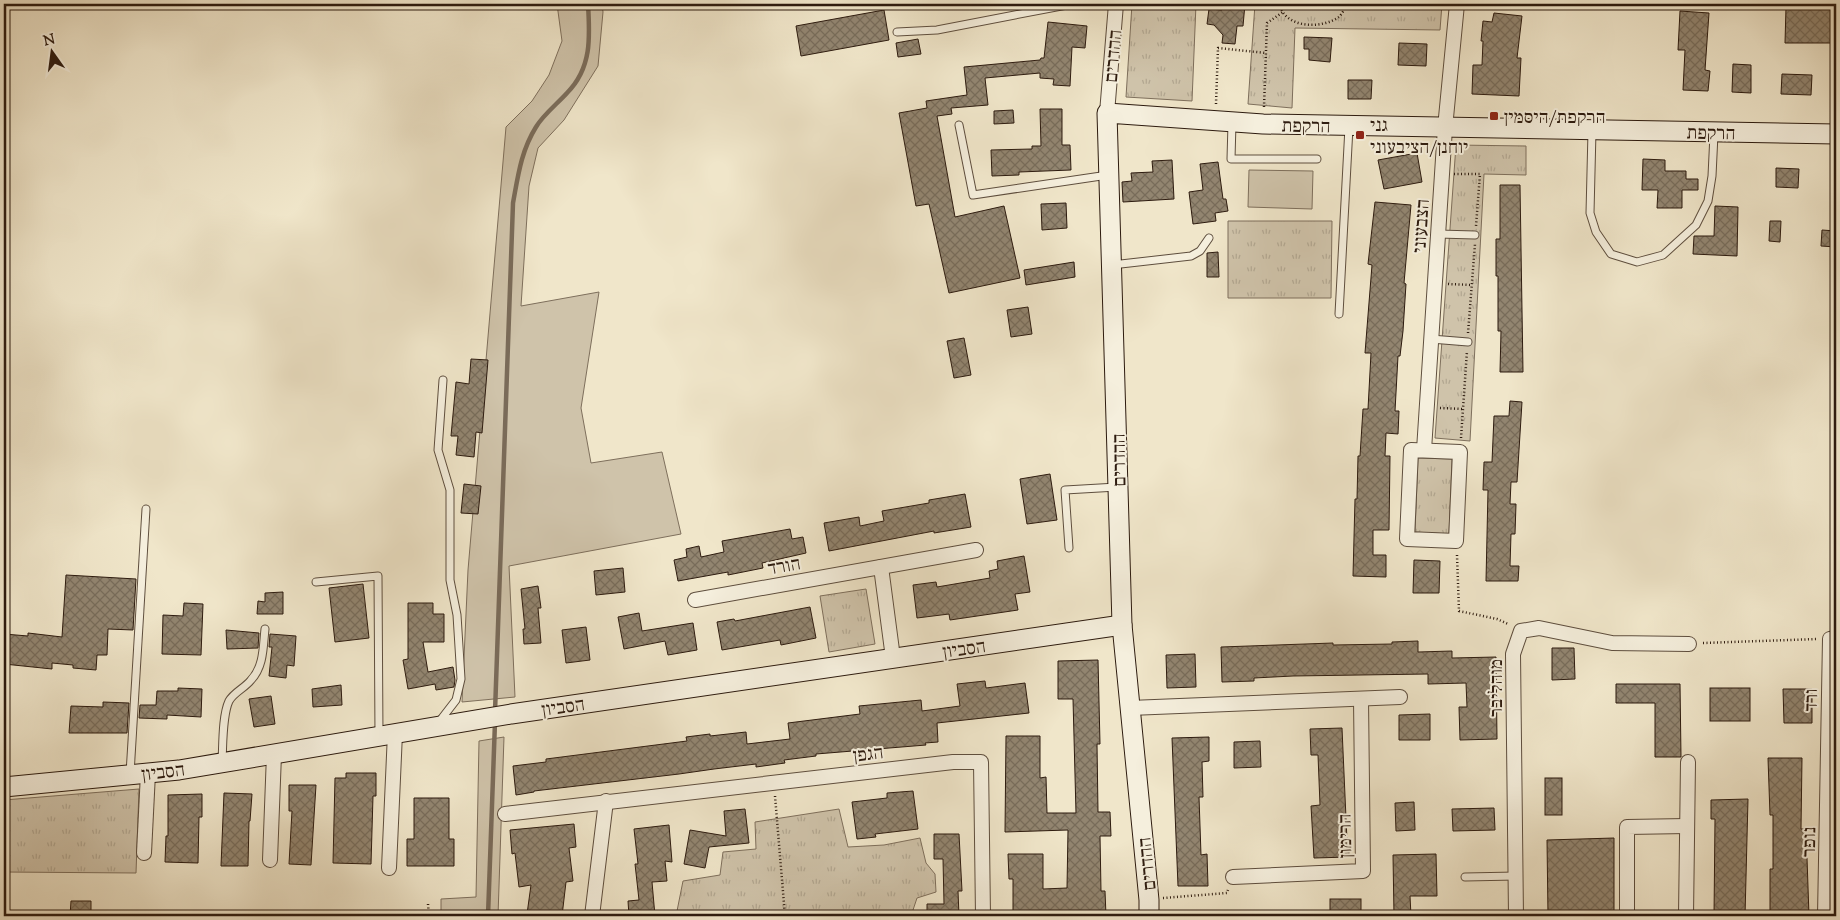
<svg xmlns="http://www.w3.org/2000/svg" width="1840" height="920" viewBox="0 0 1840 920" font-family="'Sorts Mill Goudy','Frank Ruhl Libre',serif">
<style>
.green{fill:#cfc3aa;stroke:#7e6f5c}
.park{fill:url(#park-tufts);stroke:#7e6f5c}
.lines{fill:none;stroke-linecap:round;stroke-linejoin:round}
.stream{stroke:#7a6b59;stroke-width:4.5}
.building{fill:url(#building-cross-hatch);stroke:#2d1b0f}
.lane-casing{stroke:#5e4e3e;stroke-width:9}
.street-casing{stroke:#5e4e3e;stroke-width:16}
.secondary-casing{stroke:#2d1b0f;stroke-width:21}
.path{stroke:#2d1b0f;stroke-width:2.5;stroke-dasharray:1 2.5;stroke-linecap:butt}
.lane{stroke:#f5efdd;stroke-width:7}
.street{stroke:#f5efdd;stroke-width:14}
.secondary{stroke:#f5efdd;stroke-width:19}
.poi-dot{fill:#8f2418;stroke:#f5efdd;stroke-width:2}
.labels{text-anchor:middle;stroke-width:4;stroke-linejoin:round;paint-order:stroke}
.street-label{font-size:19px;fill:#2d1b0f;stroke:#f5efdd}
.poi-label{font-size:19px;fill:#2d1b0f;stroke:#f5efdd;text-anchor:start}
</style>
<defs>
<pattern id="park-tufts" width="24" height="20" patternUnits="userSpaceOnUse" patternTransform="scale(1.25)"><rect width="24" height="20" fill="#cfc3aa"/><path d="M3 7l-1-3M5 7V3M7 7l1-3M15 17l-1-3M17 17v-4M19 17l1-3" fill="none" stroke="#b2a791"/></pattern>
<pattern id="building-cross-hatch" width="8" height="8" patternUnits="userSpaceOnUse" patternTransform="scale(1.25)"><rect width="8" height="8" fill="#928570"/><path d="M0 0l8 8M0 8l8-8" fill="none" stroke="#786c5a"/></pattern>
</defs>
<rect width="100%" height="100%" fill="#f0e6ca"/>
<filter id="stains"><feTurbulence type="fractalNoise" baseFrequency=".004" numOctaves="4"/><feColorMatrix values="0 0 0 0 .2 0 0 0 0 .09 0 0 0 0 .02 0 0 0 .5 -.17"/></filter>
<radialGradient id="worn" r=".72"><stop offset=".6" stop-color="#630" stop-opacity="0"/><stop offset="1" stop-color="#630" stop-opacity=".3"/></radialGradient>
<g class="green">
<path d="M557,4H602L603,12L598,66L564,120L538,148L529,186L521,306L599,292L581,408L591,463L662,452L681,534L509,566L515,697L462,702L468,570L506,127L532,101L549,75L562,41Z"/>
<path d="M1249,170L1313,171L1312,209L1248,207Z"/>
<path d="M504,737L498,916H441V899L476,897L479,741Z"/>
</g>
<g class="park">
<path d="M1132,4H1196L1192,101L1126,97Z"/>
<path d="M1255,4H1442L1440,30L1295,28L1292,108L1248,104Z"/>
<path d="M1456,145L1526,146V175L1484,174L1470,441L1435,438Z"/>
<path d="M1228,221H1332L1331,298H1228Z"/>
<path d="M1418,458L1452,459L1449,534L1415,532Z"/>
<path d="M866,589L875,644L829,652L820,596Z"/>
<path d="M139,789L136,873L4,872V800Z"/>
<path d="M839,809L848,847L884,845L920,838L926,863L935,874L936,892L917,898L911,916H676L683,881L720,875L723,852L756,849L755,822Z"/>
</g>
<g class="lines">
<g class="stream">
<path d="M495,712L513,203C518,176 521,151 536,127C543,115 557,104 567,93C592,68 590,37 588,4"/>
<path d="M488,916L495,722"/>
</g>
</g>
<g class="building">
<path d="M1223,4H1245L1243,26H1237L1235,44L1222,43L1223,35L1214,25L1207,24L1209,9L1222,10Z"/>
<path d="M1825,4H1836V43H1785L1786,7H1825Z"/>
<path d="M884,10L889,40L801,56L796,26Z"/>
<path d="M1680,11L1709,13L1705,70L1710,71L1708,91L1683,90L1685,50H1678Z"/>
<path d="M1494,13L1522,16L1517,58H1521L1519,96L1472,94L1473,65H1482L1483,41H1481L1483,21L1492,22Z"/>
<path d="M1048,22L1087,26L1085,48L1072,47L1070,86L1053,85L1054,79L1040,78V73L985,78L988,105L951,108L952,114L937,116L955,217L1004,206L1020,278L949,293L929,204L916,206L899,113L927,108L926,101L967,95L964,67L1040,60L1041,58H1044Z"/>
<path d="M1304,37L1332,38L1330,62L1309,60V49H1304Z"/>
<path d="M918,39L921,54L898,57L896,43Z"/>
<path d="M1399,43L1427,44L1426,66L1398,65Z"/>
<path d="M1733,64L1751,65V93L1732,92Z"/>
<path d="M1782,74L1812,75L1811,95L1781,94Z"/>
<path d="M1348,80H1372L1371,99H1348Z"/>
<path d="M1040,109H1062V145H1070L1071,170L1019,172V175L992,176L991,150L1032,149V146H1041Z"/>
<path d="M1013,110L1014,123L994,124V111Z"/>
<path d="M1417,153L1422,182L1384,189L1378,160Z"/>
<path d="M1643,159L1665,160V171H1686V179H1698V190H1682V208H1657L1658,190H1642Z"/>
<path d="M1172,160L1174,199L1123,202L1122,182L1132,181L1131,173L1153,172L1152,161Z"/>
<path d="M1218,162L1223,199H1226L1228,211L1215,213L1216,221L1193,224L1189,192L1203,190L1200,164Z"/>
<path d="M1776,168L1799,169L1798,188L1776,187Z"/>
<path d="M1500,185H1520L1523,372H1500L1501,331H1498V276H1496V239H1500Z"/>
<path d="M1375,202L1411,205L1404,283L1406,284L1403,331L1400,356H1398L1395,411H1399L1398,434L1386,433L1385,456H1390L1389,530H1373V555H1386V577L1353,576L1355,499H1357L1358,456H1360L1363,409H1368L1371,353H1365L1372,265L1368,264Z"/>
<path d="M1066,203L1067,228L1042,230L1041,204Z"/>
<path d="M1715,206L1738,207L1737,256L1693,254L1694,236H1714Z"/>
<path d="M1770,221H1781L1780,242L1769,241Z"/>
<path d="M1822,230L1836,231V247L1821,246Z"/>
<path d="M1218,252L1219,277H1207V253Z"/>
<path d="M1074,262L1075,277L1026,285L1024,270Z"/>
<path d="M1028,307L1032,334L1011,337L1007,310Z"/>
<path d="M964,338L971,375L954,378L947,341Z"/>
<path d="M471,359L488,360L482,433L476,432L474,457L456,455L458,436H451L456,382L469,384Z"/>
<path d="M1510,401L1522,402L1517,482H1511L1510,504H1516L1515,534H1511L1510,566H1519L1518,581H1486L1488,490H1483L1484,462H1492L1494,416H1509Z"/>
<path d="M1050,474L1057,520L1027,524L1020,479Z"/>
<path d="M464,484L481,486L478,514L461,513Z"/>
<path d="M965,494L971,527L934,533V531L829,551L824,523L859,517L860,526L884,521L882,511L929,503V500Z"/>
<path d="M790,529L792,539L803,537L806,553L762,563L763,568L728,575V572L678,581L674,560L687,557L686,549L699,546L701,557L724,552L722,541Z"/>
<path d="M1024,556L1030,592L1015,594L1018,610L950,620L949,614L917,618L913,585L936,582L937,587L990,578L989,571L998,569L997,561Z"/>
<path d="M1414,560L1440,561L1439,593H1413Z"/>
<path d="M623,568L625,592L596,595L594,571Z"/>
<path d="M66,575L136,579L133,630L108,629L107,655H97L96,670L73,668V665L52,663V669L4,664V634L28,636V633L62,637Z"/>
<path d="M363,584L369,638L335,642L329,588Z"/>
<path d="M538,586L541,608H538L541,643L524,644L523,629H525L521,589Z"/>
<path d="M283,592V614H257L258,601L265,602V593Z"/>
<path d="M184,603L203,604L201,655L162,654L163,615L183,616Z"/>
<path d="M408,603H433V614H444V642H423L428,672L453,667L455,680L454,687L436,690L435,684L408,689L403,660L408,659Z"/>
<path d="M810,607L816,638L781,645L780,640L722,650L717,622L734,619L735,621Z"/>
<path d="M639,613L642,631L693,623L697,650L668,655L665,641L624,649L618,617Z"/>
<path d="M586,627L590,660L566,663L562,630Z"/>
<path d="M226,630L259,633L258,648L227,649Z"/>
<path d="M270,634L296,636L294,666L287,665L286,678L269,676L272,647H269Z"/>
<path d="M1418,641V652L1452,651V658L1496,657L1497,739L1460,740L1459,707H1467L1466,683L1428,684V674L1293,676L1254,678V681L1222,682L1221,647L1333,643V645L1392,644V642Z"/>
<path d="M1552,648H1574L1575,679L1552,680Z"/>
<path d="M1195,654L1196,687L1167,688L1166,655Z"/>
<path d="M1098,660L1100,744H1097L1098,812H1110L1111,836H1100L1101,891H1105L1106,916L1013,915V879H1009L1008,854H1043V889L1067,888L1068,830L1005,832L1006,736H1040V778L1046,777L1047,813H1076L1073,699H1058V661Z"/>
<path d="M985,681L986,688L1025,683L1029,713L937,723L938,742L925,743L926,745L816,754V756L784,760L785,763L756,767V764L714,769L679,774L534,791V792L516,795L513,766L546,762V759L687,741L686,737L710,734V736L746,732L747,744L790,739L788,723L860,714L859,706L921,700L922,711L960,706L957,684Z"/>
<path d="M1616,684H1680L1681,757H1655V703H1616Z"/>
<path d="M341,685L342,705L313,707L312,689Z"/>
<path d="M178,688L202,689L201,717L167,715V719L139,718L140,705H156L157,691H178Z"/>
<rect x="1710" y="688" width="40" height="33"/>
<path d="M1783,689H1812V723H1784Z"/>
<path d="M271,696L275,724L254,727L249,699Z"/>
<path d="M103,702L129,703L127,733H69L71,706L103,707Z"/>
<path d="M1430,714V740H1399V715Z"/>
<path d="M1342,728L1347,841H1349V857L1314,858L1311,806L1320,805L1318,755H1311L1310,729Z"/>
<path d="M1209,737V761L1202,762L1203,797H1199L1201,855L1207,854L1208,886H1178L1172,738Z"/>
<path d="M1260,741L1261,767L1234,768V742Z"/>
<path d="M1768,758H1802L1801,829H1806L1809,916H1770V869H1773V815H1770Z"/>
<path d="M346,773H376V796H373L371,864L333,863L335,778H346Z"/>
<rect x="1545" y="778" width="17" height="37"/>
<path d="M289,785H316L311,865L289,864L292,811H289Z"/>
<path d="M913,791L918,829L875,834L876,837L857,839L852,802L887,798V793Z"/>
<path d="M224,793L252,794L250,821H249L248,866H221Z"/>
<path d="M202,794V817H199L198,863L165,862L166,836H168V795Z"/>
<path d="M414,798H449V839H454V866H407V839H414Z"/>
<path d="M1748,799L1745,916H1714L1715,819H1711V800Z"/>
<path d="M1414,802L1415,830L1396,831L1395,803Z"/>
<path d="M1494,808L1495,830L1453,831L1452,809Z"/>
<path d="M745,809L749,843L709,847L705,868L684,864L690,830L726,836L724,811Z"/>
<path d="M574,824L576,847L569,848L573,881L566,882L562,916L527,914L531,885L519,887L515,853L512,854L510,830Z"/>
<path d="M669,825L672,862L665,861L667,881L652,882L655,916H629L628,901L639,900L635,864H638L634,829Z"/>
<path d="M934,834H959L962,891H958L959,916H927V904H944L943,859H934Z"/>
<path d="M1614,838V916H1548L1547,840Z"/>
<path d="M1436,854L1437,896H1410L1411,916H1394L1393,855Z"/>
<rect x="1330" y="899" width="31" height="17"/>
<path d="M71,901H91V916H70Z"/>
</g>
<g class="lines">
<defs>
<g id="lane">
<path d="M897,32L937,30L1072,4"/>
<path d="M1232,123L1231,159H1317"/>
<path d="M959,125L973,195L1108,175"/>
<path d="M1592,131L1590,213L1596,232L1611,254L1637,262L1663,255L1696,225L1708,201L1712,176L1714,134"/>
<path d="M1438,234L1475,235"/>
<path d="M1112,265L1191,256L1200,251L1209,238"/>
<path d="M1339,314L1349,127"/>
<path d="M1431,339L1468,342"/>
<path d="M1069,548L1065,490L1117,487"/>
<path d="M316,582L378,576L379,736"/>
<path d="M439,722L456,700L461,679L457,615L450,580V490L438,450L443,380"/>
<path d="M222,762C223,746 222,716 229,701C234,692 245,688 251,680C264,666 263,647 265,629"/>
<path d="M130,774L146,509"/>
<path d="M1465,877L1516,876"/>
</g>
<g id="street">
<path d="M1107,113L1116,4"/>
<path d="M1411,450L1460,452L1456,541L1407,539Z"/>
<path d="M1424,450L1445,128L1457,4"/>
<path d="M881,567L893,658"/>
<path d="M695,600L976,550"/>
<path d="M1130,708L1400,697"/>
<path d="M505,814L953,762H981L983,916"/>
<path d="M144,853L148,773"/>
<path d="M270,860L274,754"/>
<path d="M389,868L395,733"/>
<path d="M1233,877L1363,871L1361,699"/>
<path d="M592,916L606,801"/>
<path d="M1516,916L1513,654L1521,631L1539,628L1612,643L1689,644"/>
<path d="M1627,916V827L1687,826"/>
<path d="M1686,916L1688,762"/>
<path d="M1825,916L1830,639L1836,638"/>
</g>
<g id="secondary">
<path d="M4,787L179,770L511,714L1122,625"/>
<path d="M1149,916V900L1122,625L1107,113L1263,124L1836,134"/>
</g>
</defs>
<use href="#lane" class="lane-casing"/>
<use href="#street" class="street-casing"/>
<use href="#secondary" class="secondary-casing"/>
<g class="path">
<path d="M1278,4C1281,9 1284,16 1290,19C1303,28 1326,26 1339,17C1342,14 1345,8 1348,4"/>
<path d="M1216,104L1218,48L1266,53"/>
<path d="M1264,107L1267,23L1283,12"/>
<path d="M1454,174H1480L1476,226"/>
<path d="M1448,284L1472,285"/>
<path d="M1468,333L1475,244"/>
<path d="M1440,408L1463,409"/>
<path d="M1461,438L1467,351"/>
<path d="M1457,555L1459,611L1497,619L1508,624"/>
<path d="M1703,643L1817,639"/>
<path d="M775,796L785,916"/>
<path d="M1163,898L1227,893L1228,890"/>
<path d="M428,904L429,916"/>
</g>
<use href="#lane" class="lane"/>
<use href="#street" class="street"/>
<use href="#secondary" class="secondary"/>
</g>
<g class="poi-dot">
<rect x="1489" y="111" width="10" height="10" rx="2.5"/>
<rect x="1355" y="130" width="10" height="10" rx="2.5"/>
</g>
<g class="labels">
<g class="street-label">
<text transform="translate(1112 56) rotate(-85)" y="7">ההדרים</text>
<text transform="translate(1306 125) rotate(1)" y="7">הרקפת</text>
<text transform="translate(1711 132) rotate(1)" y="7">הרקפת</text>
<text transform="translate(1420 226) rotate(-86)" y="7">הצבעוני</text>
<text transform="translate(1118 460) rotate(-91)" y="7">ההדרים</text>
<text transform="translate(784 565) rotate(-10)" y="7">הורד</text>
<text transform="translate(964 648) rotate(-8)" y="7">הסביון</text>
<text transform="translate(1495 688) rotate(-90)" y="7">מוהליבר</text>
<text transform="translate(1810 700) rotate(-89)" y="7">ורד</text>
<text transform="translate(563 706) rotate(-8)" y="7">הסביון</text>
<text transform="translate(868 753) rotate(-7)" y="7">הגפן</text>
<text transform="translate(163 771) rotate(-7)" y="7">הסביון</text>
<text transform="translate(1344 836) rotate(-91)" y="7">הרימון</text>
<text transform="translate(1808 842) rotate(-89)" y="7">נופר</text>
<text transform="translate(1146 864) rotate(-96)" y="7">ההדרים</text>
</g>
<g class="poi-label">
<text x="1504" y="123">הרקפת/היסמין</text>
<text x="1370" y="131">גני<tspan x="1370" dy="22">יוחנן/הציבעוני</tspan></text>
</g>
</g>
<rect width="1840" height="920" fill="none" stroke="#f0e6ca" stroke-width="20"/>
<rect x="5" y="5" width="1830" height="910" fill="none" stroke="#2d1b0f" stroke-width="2.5"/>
<rect x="10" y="10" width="1820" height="900" fill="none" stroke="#2d1b0f"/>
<g transform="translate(52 52) rotate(346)" stroke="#f5efdd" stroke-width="4" paint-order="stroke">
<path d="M0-4L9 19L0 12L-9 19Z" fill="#2d1b0f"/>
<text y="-8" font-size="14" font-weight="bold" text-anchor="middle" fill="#2d1b0f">N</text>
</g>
<rect width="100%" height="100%" filter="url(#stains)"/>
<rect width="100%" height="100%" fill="url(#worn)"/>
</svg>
